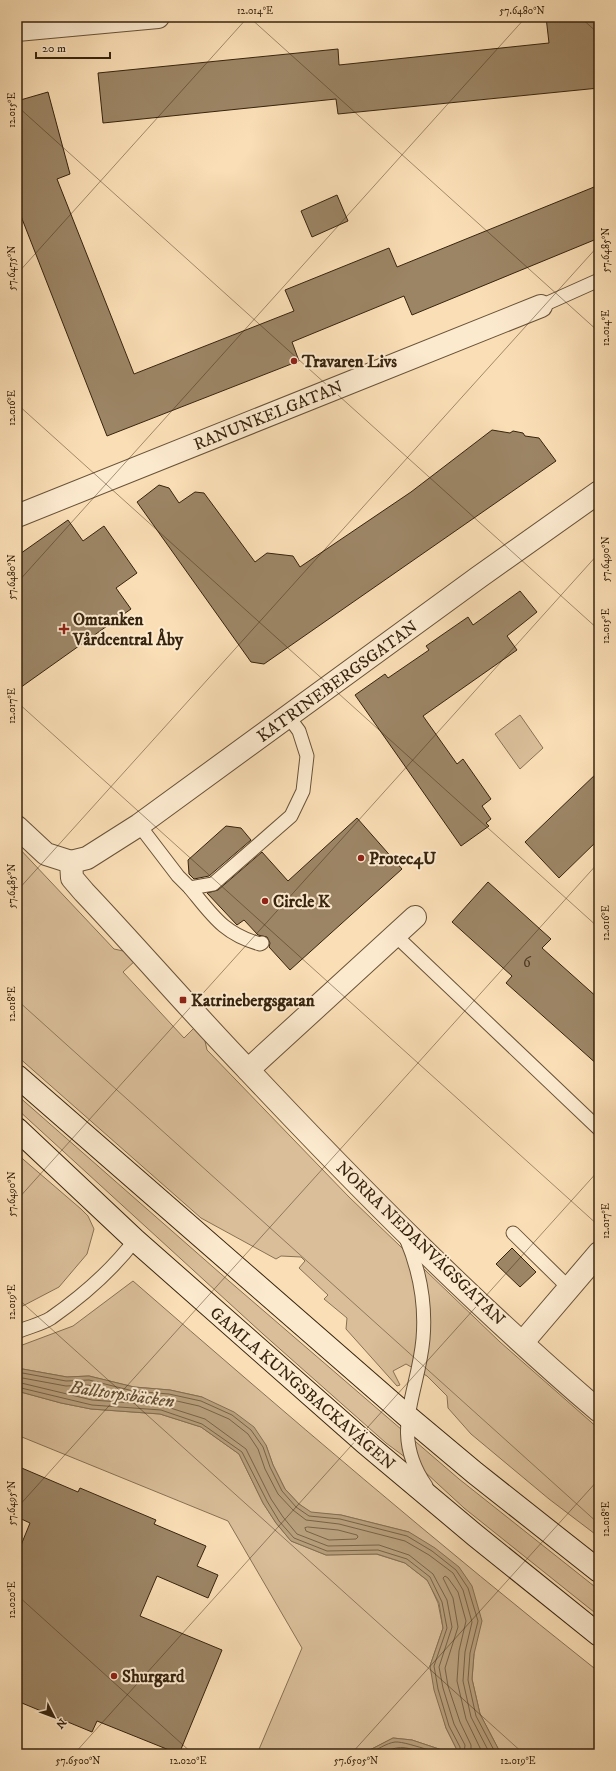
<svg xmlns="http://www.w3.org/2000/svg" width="616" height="1771" viewBox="0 0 616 1771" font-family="'IM FELL DW Pica',serif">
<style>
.green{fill:#d9be99;stroke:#887154}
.water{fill:#b89f7c;stroke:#846e50}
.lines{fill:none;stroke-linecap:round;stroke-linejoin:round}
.shore{stroke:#786245;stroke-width:1}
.building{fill:#9c8565;stroke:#37240e}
.service-casing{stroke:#685238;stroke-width:15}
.minor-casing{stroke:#685238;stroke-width:24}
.secondary-casing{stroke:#37240e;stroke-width:24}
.service{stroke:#fceacf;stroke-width:13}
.minor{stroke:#fceacf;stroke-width:22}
.secondary{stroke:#fceacf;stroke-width:22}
.ticks{fill:none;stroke:#37240e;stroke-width:1;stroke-opacity:0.45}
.poi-dot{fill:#8f2418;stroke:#fceacf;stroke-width:1.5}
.labels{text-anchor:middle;stroke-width:4;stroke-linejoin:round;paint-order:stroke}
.number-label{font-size:15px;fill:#503c24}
.poi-label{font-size:17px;font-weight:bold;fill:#37240e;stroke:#fceacf;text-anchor:start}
.street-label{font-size:17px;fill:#37240e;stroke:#fceacf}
.water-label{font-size:18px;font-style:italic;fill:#644f34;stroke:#fceacf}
.neatline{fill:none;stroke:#37240e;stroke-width:1.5}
.ticks-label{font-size:10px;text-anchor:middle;fill:#37240e}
</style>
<rect width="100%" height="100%" fill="#fadeb5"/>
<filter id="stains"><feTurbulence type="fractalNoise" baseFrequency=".005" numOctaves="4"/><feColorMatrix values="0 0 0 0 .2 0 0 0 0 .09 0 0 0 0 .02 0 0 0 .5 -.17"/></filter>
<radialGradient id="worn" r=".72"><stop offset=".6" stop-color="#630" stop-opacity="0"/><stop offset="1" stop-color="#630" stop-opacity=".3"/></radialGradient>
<g class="green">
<path d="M520,715L543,748L520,769L495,734Z"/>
<path d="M17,846L114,949L128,952L136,960L123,972L184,1038L196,1026L203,1032L207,1050L349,1197L500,1342L599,1429V1537L549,1499L471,1434L448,1408L447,1396L427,1376L406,1364L393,1371L400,1385L397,1386L346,1329L347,1318L324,1299L328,1295L299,1268L305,1261L301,1257L281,1256L276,1259L201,1218L17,1056Z"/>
<path d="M17,1095L229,1281L459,1479L599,1590V1616L464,1508L425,1472L386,1443L263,1334L17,1109Z"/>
<path d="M17,1154L81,1209L88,1216L94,1229L87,1254L59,1287L17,1309Z"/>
<path d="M133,1281C286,1414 440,1546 599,1672V1754H501L480,1714L472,1679L474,1654L409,1532L341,1515L311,1513L299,1504L285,1489L273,1465L266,1445L202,1397L170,1390L134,1387L89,1376L67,1377L17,1368V1347L73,1326Z"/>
<path d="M17,1391L61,1403L91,1409L160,1414L201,1427L239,1454L263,1503L276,1523L291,1541L326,1555L376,1554L405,1563L428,1581L438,1603L443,1628L430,1666L446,1728L457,1750H442L412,1740L393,1738L362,1754H257L302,1648L228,1521L17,1435Z"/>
</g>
<path class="water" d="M17,1368L67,1377L89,1376L134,1387L170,1390L202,1397L234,1412L254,1427L266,1445L273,1465L285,1489L299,1504L311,1512L341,1515L409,1532L435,1548L459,1567L472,1586L482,1621L474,1654L472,1679L480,1714L501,1754H362L393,1738L412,1740L442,1750H457L446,1728L434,1690L430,1666L443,1628L439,1603L427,1580L405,1563L377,1554L326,1555L291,1541L276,1523L263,1503L239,1454L201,1427L160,1414L91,1409L61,1403L17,1391Z"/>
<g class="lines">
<g class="shore">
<path d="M17,1372L66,1381L89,1380L133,1391L169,1394L201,1401L232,1415L251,1430L263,1447L270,1467L282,1491L296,1507L309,1516L340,1519L407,1536L432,1551L456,1570L468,1588L478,1621L470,1653L468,1680L476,1716L496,1754"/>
<path d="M17,1377L66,1386L88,1385L132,1396L168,1399L199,1406L229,1419L248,1434L258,1449L265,1469L278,1494L293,1510L306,1520L339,1524L405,1541L429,1555L453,1573L463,1590L472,1622L465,1652L463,1681L471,1717L490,1754"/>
<path d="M17,1382L92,1400L161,1405L205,1419L246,1449L271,1499L283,1517L297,1534L328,1546L379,1545L409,1555L433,1574L447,1600L452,1627L439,1667L443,1688L454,1724L465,1745L464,1754"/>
<path d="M17,1387L92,1405L161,1410L202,1424L242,1452L267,1501L279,1521L294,1538L327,1551L378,1550L407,1559L430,1577L442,1602L447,1628L434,1666L438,1689L449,1726L460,1747V1750C451,1762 410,1741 395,1742C387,1743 376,1750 369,1754"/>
<path d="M308,1527L338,1530L357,1535L358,1537L356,1539L329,1540L306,1531L305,1528Z"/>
<path d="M380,1754C400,1744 406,1747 426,1754"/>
<path d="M471,1754V1745L460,1722L448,1686L445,1668L458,1627L453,1598L443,1578L445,1576L448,1578L458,1592L466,1621L459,1651L457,1681L466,1719L483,1754"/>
</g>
</g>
<g class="building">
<path d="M546,17H595L599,56V88L338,114L336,99L103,123L98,73L338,49L339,65L549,43Z"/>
<path d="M48,92L70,174L57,179L134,374L294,311L285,290L389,248L397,267L599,185V238L412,315L404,296L292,342L299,361L107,436L17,206V101Z"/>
<path d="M337,195L348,221L312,237L301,211Z"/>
<path d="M492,430L510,433L513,431L523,433L525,436L539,438L556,461L264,664L251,662L137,502L159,485L169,488L179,503L195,492L204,493L255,562L267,553L293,556L300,567L411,492Z"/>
<path d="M68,520L83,541L104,526L137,573L116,588L131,609L17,690V556Z"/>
<path d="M520,591L537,612L507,636L517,650L423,716L457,764L463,759L491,799L482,806L491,819L486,823L489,826L461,846L355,695L385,674L388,678L429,650L426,646L468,617L473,625Z"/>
<path d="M599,771V839L559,878L525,842Z"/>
<path d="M357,818L402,869L290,970L269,947L270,943L267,937L258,935L244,920L237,925L207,893L218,890L262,852L288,881Z"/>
<path d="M226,826L241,828L251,840L209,876L194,879L189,874L188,860Z"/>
<path d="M488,882L551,939L542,948L599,999V1066L506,983L512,976L452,922Z"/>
<path d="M512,1248L536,1272L520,1287L496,1264Z"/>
<path d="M17,1466L78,1492L80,1488L156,1520L154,1524L206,1546L197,1566L218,1575L208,1598L157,1576L140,1616L222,1650L179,1754L97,1721L92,1732L17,1701V1555L30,1523L17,1517Z"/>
</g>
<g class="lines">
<defs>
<g id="service">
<path d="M541,306L599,280"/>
<path d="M139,825L178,876L190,888L213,884L291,816L303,791L307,756L299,731L288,716"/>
<path d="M190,888C213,916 224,934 260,944L262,943"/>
<path d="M395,935L599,1129"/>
<path d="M513,1233L569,1288"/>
<path d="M406,1238C420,1271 426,1304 423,1339C418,1395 389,1433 426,1486"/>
<path d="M17,1332C28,1327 42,1324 51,1318C81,1297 113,1269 135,1240"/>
</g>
<g id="minor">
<path d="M17,30L158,17"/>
<path d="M17,516L541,306"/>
<path d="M17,827L46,854L71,862L72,878L84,892C139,950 192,1012 248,1070C360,1189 475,1305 599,1411"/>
<path d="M71,862L87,858L139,825L479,577L599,492"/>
<path d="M248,1070L415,917"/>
<path d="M523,1342L599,1253"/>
</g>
<g id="secondary">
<path d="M17,1076L407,1416L475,1473L599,1571"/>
<path d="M17,1129L135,1240L364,1442L476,1536L599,1635"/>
</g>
</defs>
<use href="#service" class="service-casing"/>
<use href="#minor" class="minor-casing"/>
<use href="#secondary" class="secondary-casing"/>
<use href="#service" class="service"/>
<use href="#minor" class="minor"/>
<use href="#secondary" class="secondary"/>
</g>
<path class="ticks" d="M249,17L599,332M580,17L599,34M17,106L599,630M17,274L248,17M17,404L599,928M17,583L526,17M17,702L599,1226M17,891L599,245M17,1000L599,1524M17,1200L599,553M17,1298L524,1754M17,1508L599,862M17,1595L193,1754M74,1754L599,1170M351,1754L599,1479"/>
<g class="poi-dot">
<circle cx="294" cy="361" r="4"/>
<path d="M62 623h4v4h4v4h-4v4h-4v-4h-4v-4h4z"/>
<circle cx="361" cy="858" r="4"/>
<circle cx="265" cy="901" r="4"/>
<rect x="179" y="996" width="8" height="8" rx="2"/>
<circle cx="114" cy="1676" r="4"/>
</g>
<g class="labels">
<g class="number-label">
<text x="527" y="967">6</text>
</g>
<g class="poi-label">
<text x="302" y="367">Travaren Livs</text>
<text x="73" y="625">Omtanken<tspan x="73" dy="20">Vårdcentral Åby</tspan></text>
<text x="369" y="864">Protec4U</text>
<text x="273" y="907">Circle K</text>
<text x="191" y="1006">Katrinebergsgatan</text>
<text x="122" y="1682">Shurgard</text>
</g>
<g class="street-label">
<text transform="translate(268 415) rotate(-22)" y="6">RANUNKELGATAN</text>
<text transform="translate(337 681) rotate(-36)" y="6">KATRINEBERGSGATAN</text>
<text transform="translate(421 1243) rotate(44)" y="6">NORRA NEDANVÄGSGATAN</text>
<text transform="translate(303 1388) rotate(41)" y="6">GAMLA KUNGSBACKAVÄGEN</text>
</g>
<g class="water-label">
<text transform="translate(122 1394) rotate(8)" y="6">Balltorpsbäcken</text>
</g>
</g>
<rect width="616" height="1771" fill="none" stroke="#fadeb5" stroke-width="44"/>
<g transform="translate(54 1717) rotate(132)" stroke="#fceacf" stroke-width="3" paint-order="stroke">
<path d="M0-3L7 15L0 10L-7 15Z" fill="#37240e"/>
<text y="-6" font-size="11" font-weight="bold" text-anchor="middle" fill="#37240e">N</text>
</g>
<path d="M36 52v6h74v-6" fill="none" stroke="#37240e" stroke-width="2"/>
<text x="42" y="52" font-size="12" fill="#37240e" stroke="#fceacf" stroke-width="3" paint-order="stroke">20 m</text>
<rect x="22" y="22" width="572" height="1727" class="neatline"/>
<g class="ticks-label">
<text x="255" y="14">12.014°E</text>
<text x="522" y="14">57.6480°N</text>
<text transform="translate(11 110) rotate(-90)" y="4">12.015°E</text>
<text transform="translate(605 250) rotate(-90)" y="4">57.6485°N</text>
<text transform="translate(11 268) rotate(-90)" y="4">57.6475°N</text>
<text transform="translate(605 328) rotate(-90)" y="4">12.014°E</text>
<text transform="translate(11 408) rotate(-90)" y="4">12.016°E</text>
<text transform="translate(605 559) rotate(-90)" y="4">57.6490°N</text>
<text transform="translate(11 577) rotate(-90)" y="4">57.6480°N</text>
<text transform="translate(605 626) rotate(-90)" y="4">12.015°E</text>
<text transform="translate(11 706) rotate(-90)" y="4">12.017°E</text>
<text transform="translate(11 886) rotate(-90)" y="4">57.6485°N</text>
<text transform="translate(605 923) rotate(-90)" y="4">12.016°E</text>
<text transform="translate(11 1004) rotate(-90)" y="4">12.018°E</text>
<text transform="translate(11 1194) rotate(-90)" y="4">57.6490°N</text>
<text transform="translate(605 1221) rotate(-90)" y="4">12.017°E</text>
<text transform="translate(11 1302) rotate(-90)" y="4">12.019°E</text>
<text transform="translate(11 1503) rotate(-90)" y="4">57.6495°N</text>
<text transform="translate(605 1519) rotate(-90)" y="4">12.018°E</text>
<text transform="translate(11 1600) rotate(-90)" y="4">12.020°E</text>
<text x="78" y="1764">57.6500°N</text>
<text x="188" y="1764">12.020°E</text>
<text x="356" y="1764">57.6505°N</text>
<text x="518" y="1764">12.019°E</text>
</g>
<rect width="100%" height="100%" filter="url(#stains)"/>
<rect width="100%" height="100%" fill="url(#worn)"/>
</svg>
